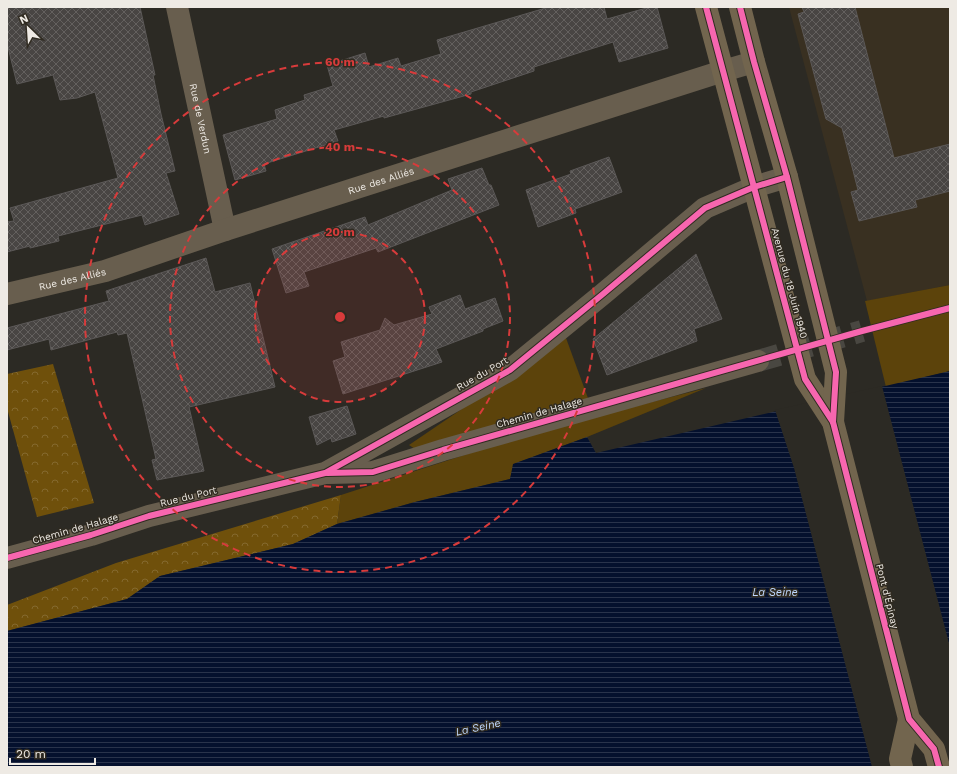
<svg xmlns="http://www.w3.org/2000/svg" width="957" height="774" viewBox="0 0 957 774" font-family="'Work Sans',sans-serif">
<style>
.industrial{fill:#393021}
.green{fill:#5c430b}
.forest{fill:url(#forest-crowns)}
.water{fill:url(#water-rules)}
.pier{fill:#2c2a24}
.building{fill:url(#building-cross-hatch);stroke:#5b5857}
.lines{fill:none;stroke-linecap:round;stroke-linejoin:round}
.minor-tunnel{stroke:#494741;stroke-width:22;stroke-dasharray:22 11;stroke-linecap:butt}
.minor{stroke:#685e4e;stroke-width:22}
.primary{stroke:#72654e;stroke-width:22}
.cycleway-casing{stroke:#302b21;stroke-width:8}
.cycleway{stroke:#f766af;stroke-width:6}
.ring{fill:none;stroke:#d83b3b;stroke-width:2;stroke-dasharray:7 5}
.labels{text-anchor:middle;stroke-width:3;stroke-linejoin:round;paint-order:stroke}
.street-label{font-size:10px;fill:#eeeae4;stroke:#302b21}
.water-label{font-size:11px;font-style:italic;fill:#bfd8ff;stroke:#302b21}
.centre{fill:#d83b3b;stroke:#302b21;stroke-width:2}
.ring-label{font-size:12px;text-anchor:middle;font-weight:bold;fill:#d83b3b;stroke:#302b21;stroke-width:3;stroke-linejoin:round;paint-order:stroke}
</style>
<defs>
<pattern id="forest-crowns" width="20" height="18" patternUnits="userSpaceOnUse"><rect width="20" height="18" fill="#6f500b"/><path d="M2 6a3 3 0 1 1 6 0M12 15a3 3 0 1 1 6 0" fill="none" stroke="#84692e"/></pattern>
<pattern id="water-rules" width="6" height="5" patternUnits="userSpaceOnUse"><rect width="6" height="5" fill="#04102d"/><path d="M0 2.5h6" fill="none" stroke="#29334b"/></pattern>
<pattern id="building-cross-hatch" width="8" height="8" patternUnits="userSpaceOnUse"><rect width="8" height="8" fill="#484543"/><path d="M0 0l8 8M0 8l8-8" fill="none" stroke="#63605e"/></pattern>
</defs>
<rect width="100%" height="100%" fill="#2c2a24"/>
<path class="industrial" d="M789,7H950V285L867,301Z"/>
<g class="green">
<path d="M950,285V371L886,387L865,301Z"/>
<path d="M566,338L589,401L421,453L409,445Z"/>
<path d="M706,388L587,437L514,464L510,479L415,502L337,524L341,495L532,433Z"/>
</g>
<g class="forest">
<path d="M53,364L94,503L37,517L7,408V374Z"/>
<path d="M341,495L337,524L293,544L160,576L127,599L7,631V605L116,563Z"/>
</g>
<path class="water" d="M950,371V767H7V631L127,599L160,576L293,544L337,524L415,502L510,479L513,464L587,437L596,453Z"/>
<path class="pier" d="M882,386L950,647V767H872L794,468L775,410Z"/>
<g class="building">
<path d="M7,7H140L155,75H153L161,114L175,171L166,173L179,214L145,225L142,215L58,236L59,241L30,248V246L7,252V222L14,221L10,208L118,178L95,92L77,98L60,100L53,75L17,84L7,43Z"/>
<path d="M549,7H604L607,19L650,7H657L668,48L619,62L613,42L534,67V71L471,92V94L384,118V116L334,130L338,141L264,164L266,171L235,180L223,135L277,119L275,110L305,100L304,95L333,86L327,65L365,53L369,67L398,58L401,66L441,54L437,40Z"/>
<path d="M802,7H855L894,158L950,144V191L915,200L917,207L859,221L851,192L858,190L842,128L826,119L798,14L804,12Z"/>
<path d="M609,157L622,192L575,209L576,213L538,227L526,190L571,174L570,171Z"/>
<path d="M482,168L489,185H491L499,205L378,252L376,248L304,272L309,286L286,293L272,249L365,217L368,225L452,190L448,179Z"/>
<path d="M696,254L722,319L694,329L697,341L607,375L593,339Z"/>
<path d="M206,258L215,292L250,283L275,387L189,407L204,471L157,480L152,460L156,459L127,333L118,335L117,332L51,350L49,339L7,350V328L109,301L106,291Z"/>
<path d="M460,295L465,309L495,298L503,321L483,329V331L436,349L442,362L343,394L333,361L345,357L341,342L380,330L385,318L394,325L432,314L429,307Z"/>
<path d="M347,406L356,434L332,442L331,438L317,445L309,417Z"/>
</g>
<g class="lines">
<path class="minor-tunnel" d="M758,361L862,331"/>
<g class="minor">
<path id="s1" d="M177,7L225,230"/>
<path id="s2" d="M7,294L105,271L225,230L723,71L754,62"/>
<path d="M328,473L373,472L443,450L758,361"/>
<path d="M7,558L91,535L149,516L325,473L510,370L603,294L705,208L754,187L787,177"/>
</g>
<g class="primary">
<path d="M706,7L805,379L833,422L909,719L934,749L939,767"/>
<path d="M740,7L754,62L787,177L836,372L833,422"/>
<path d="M902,767L900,759L909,719"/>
</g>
<defs>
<g id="cycleway">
<path d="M706,7L805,379L833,422L909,719L934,749L939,767"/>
<path d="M740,7L754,62L787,177L836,372L833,422"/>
<path d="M327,473L373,472L443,450L862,331L950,308"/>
<path d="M7,558L91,535L149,516L325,473L510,370L603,294L705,208L754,187L787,177"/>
</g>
</defs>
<use href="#cycleway" class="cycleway-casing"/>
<use href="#cycleway" class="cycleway"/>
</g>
<circle cx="340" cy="317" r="85" fill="#d83b3b" fill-opacity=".12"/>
<g class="ring">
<circle cx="340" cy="317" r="85"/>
<circle cx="340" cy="317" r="170"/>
<circle cx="340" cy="317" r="255"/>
</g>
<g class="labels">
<g class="street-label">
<text dy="4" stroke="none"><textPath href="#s1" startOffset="114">Rue de Verdun</textPath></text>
<text dy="4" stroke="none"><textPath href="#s2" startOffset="391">Rue des Alliés</textPath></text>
<text dy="4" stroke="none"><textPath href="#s2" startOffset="67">Rue des Alliés</textPath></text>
<text transform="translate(790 283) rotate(75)" y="4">Avenue du 18 Juin 1940</text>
<text transform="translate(482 373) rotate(-30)" y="4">Rue du Port</text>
<text transform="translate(539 412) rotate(-16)" y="4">Chemin de Halage</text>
<text transform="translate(188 496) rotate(-14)" y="4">Rue du Port</text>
<text transform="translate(75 528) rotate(-16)" y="4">Chemin de Halage</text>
<text transform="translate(888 596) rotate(76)" y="4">Pont d'Épinay</text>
</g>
<g class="water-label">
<text x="775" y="596">La Seine</text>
<text transform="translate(478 727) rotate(-12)" y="4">La Seine</text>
</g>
</g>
<circle cx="340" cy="317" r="6" class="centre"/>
<g class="ring-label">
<text x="340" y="66">60 m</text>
<text x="340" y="151">40 m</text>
<text x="340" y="236">20 m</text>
</g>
<rect width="957" height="774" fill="none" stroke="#eeeae4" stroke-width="16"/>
<g transform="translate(28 28) rotate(335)" stroke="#302b21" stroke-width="3" paint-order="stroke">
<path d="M0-3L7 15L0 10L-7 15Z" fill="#eeeae4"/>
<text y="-6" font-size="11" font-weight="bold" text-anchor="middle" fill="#eeeae4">N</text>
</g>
<path d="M10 758v6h85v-6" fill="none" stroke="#eeeae4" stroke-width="2"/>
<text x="16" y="758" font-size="12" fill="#eeeae4" stroke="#302b21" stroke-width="3" paint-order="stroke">20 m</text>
</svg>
